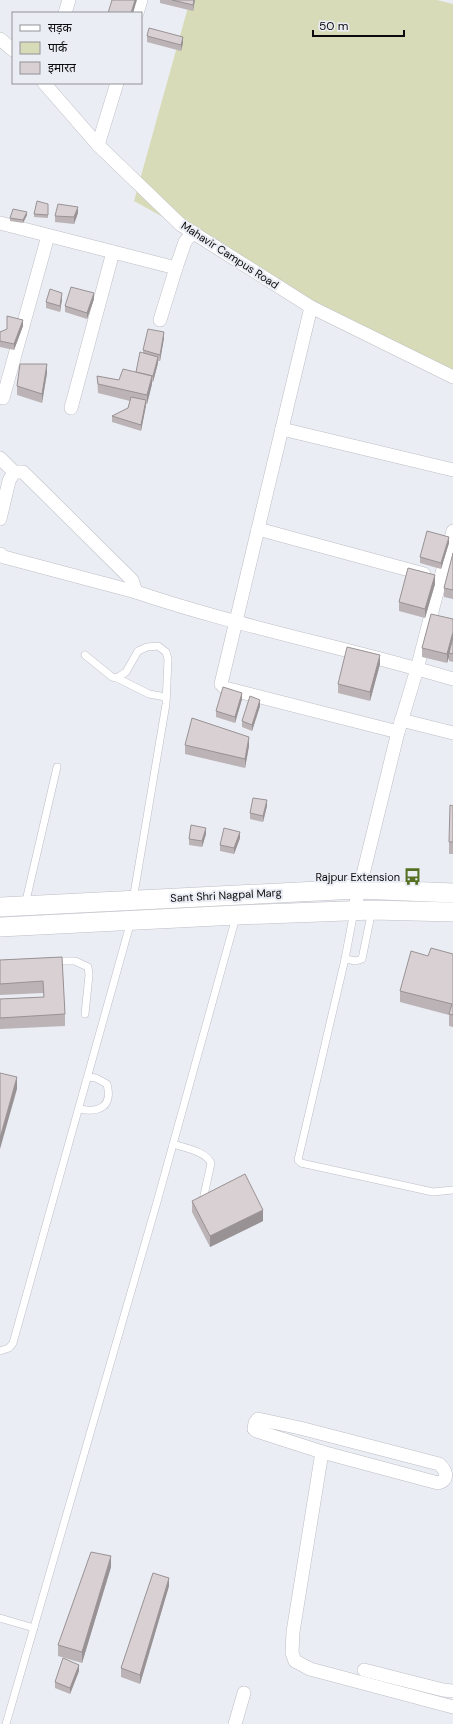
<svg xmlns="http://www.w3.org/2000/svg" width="453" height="1724" viewBox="0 0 453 1724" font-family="'DM Sans','Noto Sans Devanagari',sans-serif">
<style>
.park{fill:#d8dbb8}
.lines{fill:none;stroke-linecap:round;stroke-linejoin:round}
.service-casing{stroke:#bdbec5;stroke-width:8}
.minor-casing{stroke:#bdbec5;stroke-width:14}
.secondary-casing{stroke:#bdbec5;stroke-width:20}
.service{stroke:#fff;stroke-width:7}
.minor{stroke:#fff;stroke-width:13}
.secondary{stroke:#fff;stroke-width:19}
.wall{fill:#bbb3b5}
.shaded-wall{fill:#989294}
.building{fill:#d9d0d3;stroke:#989294}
.labels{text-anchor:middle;stroke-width:4;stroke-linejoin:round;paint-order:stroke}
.street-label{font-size:11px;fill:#0b0b0e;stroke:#ebedf4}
.poi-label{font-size:11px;fill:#0b0b0e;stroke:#ebedf4;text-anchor:end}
</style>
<rect width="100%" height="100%" fill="#ebedf4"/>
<path class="park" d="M190,0H437L453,4V373L327,308L134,201Z"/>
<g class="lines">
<defs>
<g id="service">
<path d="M85,655L112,677L117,678L126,672L138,651L147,647L158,646L166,652L168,659L166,704L133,900"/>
<path d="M117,678L149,694L166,697"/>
<path d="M25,905L57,767"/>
<path d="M354,911L345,959L298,1160L301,1163L433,1192L453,1190"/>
<path d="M345,959L356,961L362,959L372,910"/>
<path d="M52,961H75L88,967L89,975L85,1014"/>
<path d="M79,1109C99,1113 113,1107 107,1084L96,1078L88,1077"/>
<path d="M173,1144C185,1148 205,1151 211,1163L203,1200"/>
<path d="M0,1351L9,1348L13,1343L131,921"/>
<path d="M0,1618L34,1628"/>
<path d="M6,1724L157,1202L236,917"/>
</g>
<g id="minor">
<path d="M65,13L69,0"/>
<path d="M137,13L141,0"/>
<path d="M0,39L13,50"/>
<path d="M44,83L98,145L181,225L311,307L453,377"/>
<path d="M98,145L117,83"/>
<path d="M0,223L176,268L185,242L193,232"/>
<path d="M311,307L221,684L225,688L398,732"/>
<path d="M160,320L176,268"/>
<path d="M3,398L48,236"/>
<path d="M71,408L113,252"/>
<path d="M282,429L453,470"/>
<path d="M0,458L14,472H23L132,580L136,592C240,627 348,648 453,679"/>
<path d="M0,519L9,481L14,472"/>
<path d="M258,529L424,574"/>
<path d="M0,554L4,557L136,592"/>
<path d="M401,720L453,733"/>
<path d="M354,911L398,732L417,669L453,531"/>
<path d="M258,1419L300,1428L439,1464C446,1470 450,1480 438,1483L322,1452L257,1431L254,1429L255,1423Z"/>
<path d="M322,1452L293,1632L292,1653L295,1661L310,1669L453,1707"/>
<path d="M364,1670L443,1690L453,1691"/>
<path d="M235,1724L244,1693"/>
</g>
<g id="secondary">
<path d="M0,907L358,889L453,893"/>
<path d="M0,927L237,915L373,910L453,912"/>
</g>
</defs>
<use href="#service" class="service-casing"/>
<use href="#minor" class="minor-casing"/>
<use href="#secondary" class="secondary-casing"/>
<use href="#service" class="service"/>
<use href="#minor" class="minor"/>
<use href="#secondary" class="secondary"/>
</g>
<g class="wall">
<path d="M160,0H195L193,11L160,3Z"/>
<path d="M147,36L183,43L181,51L147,42Z"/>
<path d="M48,204V218L34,217V214Z"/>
<path d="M78,213L74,224L55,222V216Z"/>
<path d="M27,215L23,223L10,221V218Z"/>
<path d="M62,299L60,312L46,308V302Z"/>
<path d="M94,299L87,319L65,312V306Z"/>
<path d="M23,326L14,350L0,347V332Z"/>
<path d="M164,338L160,361H158V363L153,382H152V384L147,404H146L141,431L112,422V416L128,408L130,401L98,393L97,376L119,380L136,372L143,353V350Z"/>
<path d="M47,373L42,403L17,395V386Z"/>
<path d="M449,543L441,569L420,563V557Z"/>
<path d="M453,553V599L444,597V588Z"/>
<path d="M435,584L425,618L399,611V602Z"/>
<path d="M453,619V662L449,661V657L447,663L422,657V648Z"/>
<path d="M380,664L370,701L338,693V684Z"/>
<path d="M242,699L235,723L216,717V711Z"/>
<path d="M260,706L252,731L242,727V721Z"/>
<path d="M185,745L249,746L245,768L185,754Z"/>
<path d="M267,806L263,822L250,819V813Z"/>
<path d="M453,806V854H449V842Z"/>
<path d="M206,834L202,847L189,845V839Z"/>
<path d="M240,838L234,854L220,851V845Z"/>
<path d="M453,954V1027L449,1026V1015L400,1002V991L428,956Z"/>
<path d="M62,957L65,1014V1026L0,1029V999L44,997L43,993L0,995V960Z"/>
<path d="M192,1201L263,1221L210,1247L192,1212Z"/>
<path d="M111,1567L82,1663L58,1656V1645Z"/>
<path d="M169,1586L140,1684L121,1677V1668Z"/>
<path d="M79,1671L70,1694L55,1688V1682Z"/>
</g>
<g class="shaded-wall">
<path d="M135,0H137L133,13H131Z"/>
<path d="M194,0H195L193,11V5Z"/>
<path d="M183,37V43L181,51V45Z"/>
<path d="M78,207V213L74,224V217Z"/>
<path d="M27,212V215L23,223V220Z"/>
<path d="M62,293V299L60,312V306Z"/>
<path d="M94,293V299L87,319V313Z"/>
<path d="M23,320V326L14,350V344Z"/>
<path d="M164,332V338L160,361V355Z"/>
<path d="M158,357V363L153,382V376Z"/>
<path d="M47,364V373L42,403V394Z"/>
<path d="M152,376V384L147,404V395Z"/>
<path d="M146,400V406L141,431V425Z"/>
<path d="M449,537V543L441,569V563Z"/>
<path d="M435,575V584L425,618V609Z"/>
<path d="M453,632V641L449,653V657L447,663V654Z"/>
<path d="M380,655V664L370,701V692Z"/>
<path d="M242,693V699L235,723V717Z"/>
<path d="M260,700V706L252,731V725Z"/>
<path d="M249,737V746L245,768V759Z"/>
<path d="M267,800V806L263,822V816Z"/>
<path d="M206,828V834L202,847V841Z"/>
<path d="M240,832V838L234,854V848Z"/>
<path d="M17,1077V1089L0,1149V1138Z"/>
<path d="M263,1210V1221L210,1247V1236Z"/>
<path d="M111,1556V1567L82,1663V1652Z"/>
<path d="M169,1578V1586L140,1684V1675Z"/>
<path d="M79,1665V1671L70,1694V1688Z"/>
</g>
<g class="building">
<path d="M112,0H135L131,13H108Z"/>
<path d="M172,0H194L193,5Z"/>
<path d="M149,28L183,37L181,45L147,36Z"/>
<path d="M37,201L48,204V215L34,214Z"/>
<path d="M58,204L78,207L74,217L55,216Z"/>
<path d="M13,209L27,212L23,220L10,218Z"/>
<path d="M71,287L94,293L87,313L65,306Z"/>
<path d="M50,289L62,293L60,306L46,302Z"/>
<path d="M7,316L23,320L14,344L0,341V332L7,329Z"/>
<path d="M148,329L164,332L160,355L143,350Z"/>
<path d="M140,352L158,357L153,376L136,372Z"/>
<path d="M20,364H47L42,394L17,386Z"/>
<path d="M123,369L152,376L147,395L98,384L97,376L119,380Z"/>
<path d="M131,397L146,400L141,425L112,416L128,408Z"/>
<path d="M427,531L449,537L441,563L420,557Z"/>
<path d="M453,553V590L444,588Z"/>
<path d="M408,568L435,575L425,609L399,602Z"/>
<path d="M431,614L453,619V632L447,654L422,648Z"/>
<path d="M453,637V654L449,653Z"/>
<path d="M347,647L380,655L370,692L338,684Z"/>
<path d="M223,687L242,693L235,717L216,711Z"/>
<path d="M250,696L260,700L252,725L242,721Z"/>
<path d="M192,718L249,737L245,759L185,745Z"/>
<path d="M253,798L267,800L263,816L250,813Z"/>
<path d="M450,805L453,806V842H449Z"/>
<path d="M191,825L206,828L202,841L189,839Z"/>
<path d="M224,828L240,832L234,848L220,845Z"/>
<path d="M431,948L453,954V1015L449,1014L452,1004L400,991L411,951L428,956Z"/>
<path d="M62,957L65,1014L0,1018V999L44,997L43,981L0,984V960Z"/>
<path d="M0,1073L17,1077L0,1138Z"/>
<path d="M245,1174L263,1210L210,1236L192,1201Z"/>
<path d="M91,1552L111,1556L82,1652L58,1645Z"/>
<path d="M153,1573L169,1578L140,1675L121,1668Z"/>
<path d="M63,1658L79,1665L70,1688L55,1682Z"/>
</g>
<defs>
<symbol id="bus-bare" viewBox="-9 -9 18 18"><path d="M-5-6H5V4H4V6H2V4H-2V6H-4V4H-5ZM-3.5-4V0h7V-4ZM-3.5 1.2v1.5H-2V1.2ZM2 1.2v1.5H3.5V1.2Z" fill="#567023" stroke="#ebedf4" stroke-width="2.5" paint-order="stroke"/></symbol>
</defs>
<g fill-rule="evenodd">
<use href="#bus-bare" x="400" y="864" width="25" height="25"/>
</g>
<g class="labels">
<g class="street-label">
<text transform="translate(230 255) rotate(33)" y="4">Mahavir Campus Road</text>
<text transform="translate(226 895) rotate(-3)" y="4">Sant Shri Nagpal Marg</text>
</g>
<g class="poi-label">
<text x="400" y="881">Rajpur Extension</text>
</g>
</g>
<rect x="12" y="12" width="130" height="72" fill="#ebedf4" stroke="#919398"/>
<rect x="20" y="25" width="20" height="6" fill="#ffffff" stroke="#919398"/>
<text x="48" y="32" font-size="12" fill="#0b0b0e">सड़क</text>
<rect x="20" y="42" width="20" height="12" fill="#d8dbb8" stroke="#919398"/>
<text x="48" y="52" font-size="12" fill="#0b0b0e">पार्क</text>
<rect x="20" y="62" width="20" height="12" fill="#d9d0d3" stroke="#919398"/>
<text x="48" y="72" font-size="12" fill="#0b0b0e">इमारत</text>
<path d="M313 30v6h91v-6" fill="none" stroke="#0b0b0e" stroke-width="2"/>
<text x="319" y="30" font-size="12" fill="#0b0b0e" stroke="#ebedf4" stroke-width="3" paint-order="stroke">50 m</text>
</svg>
